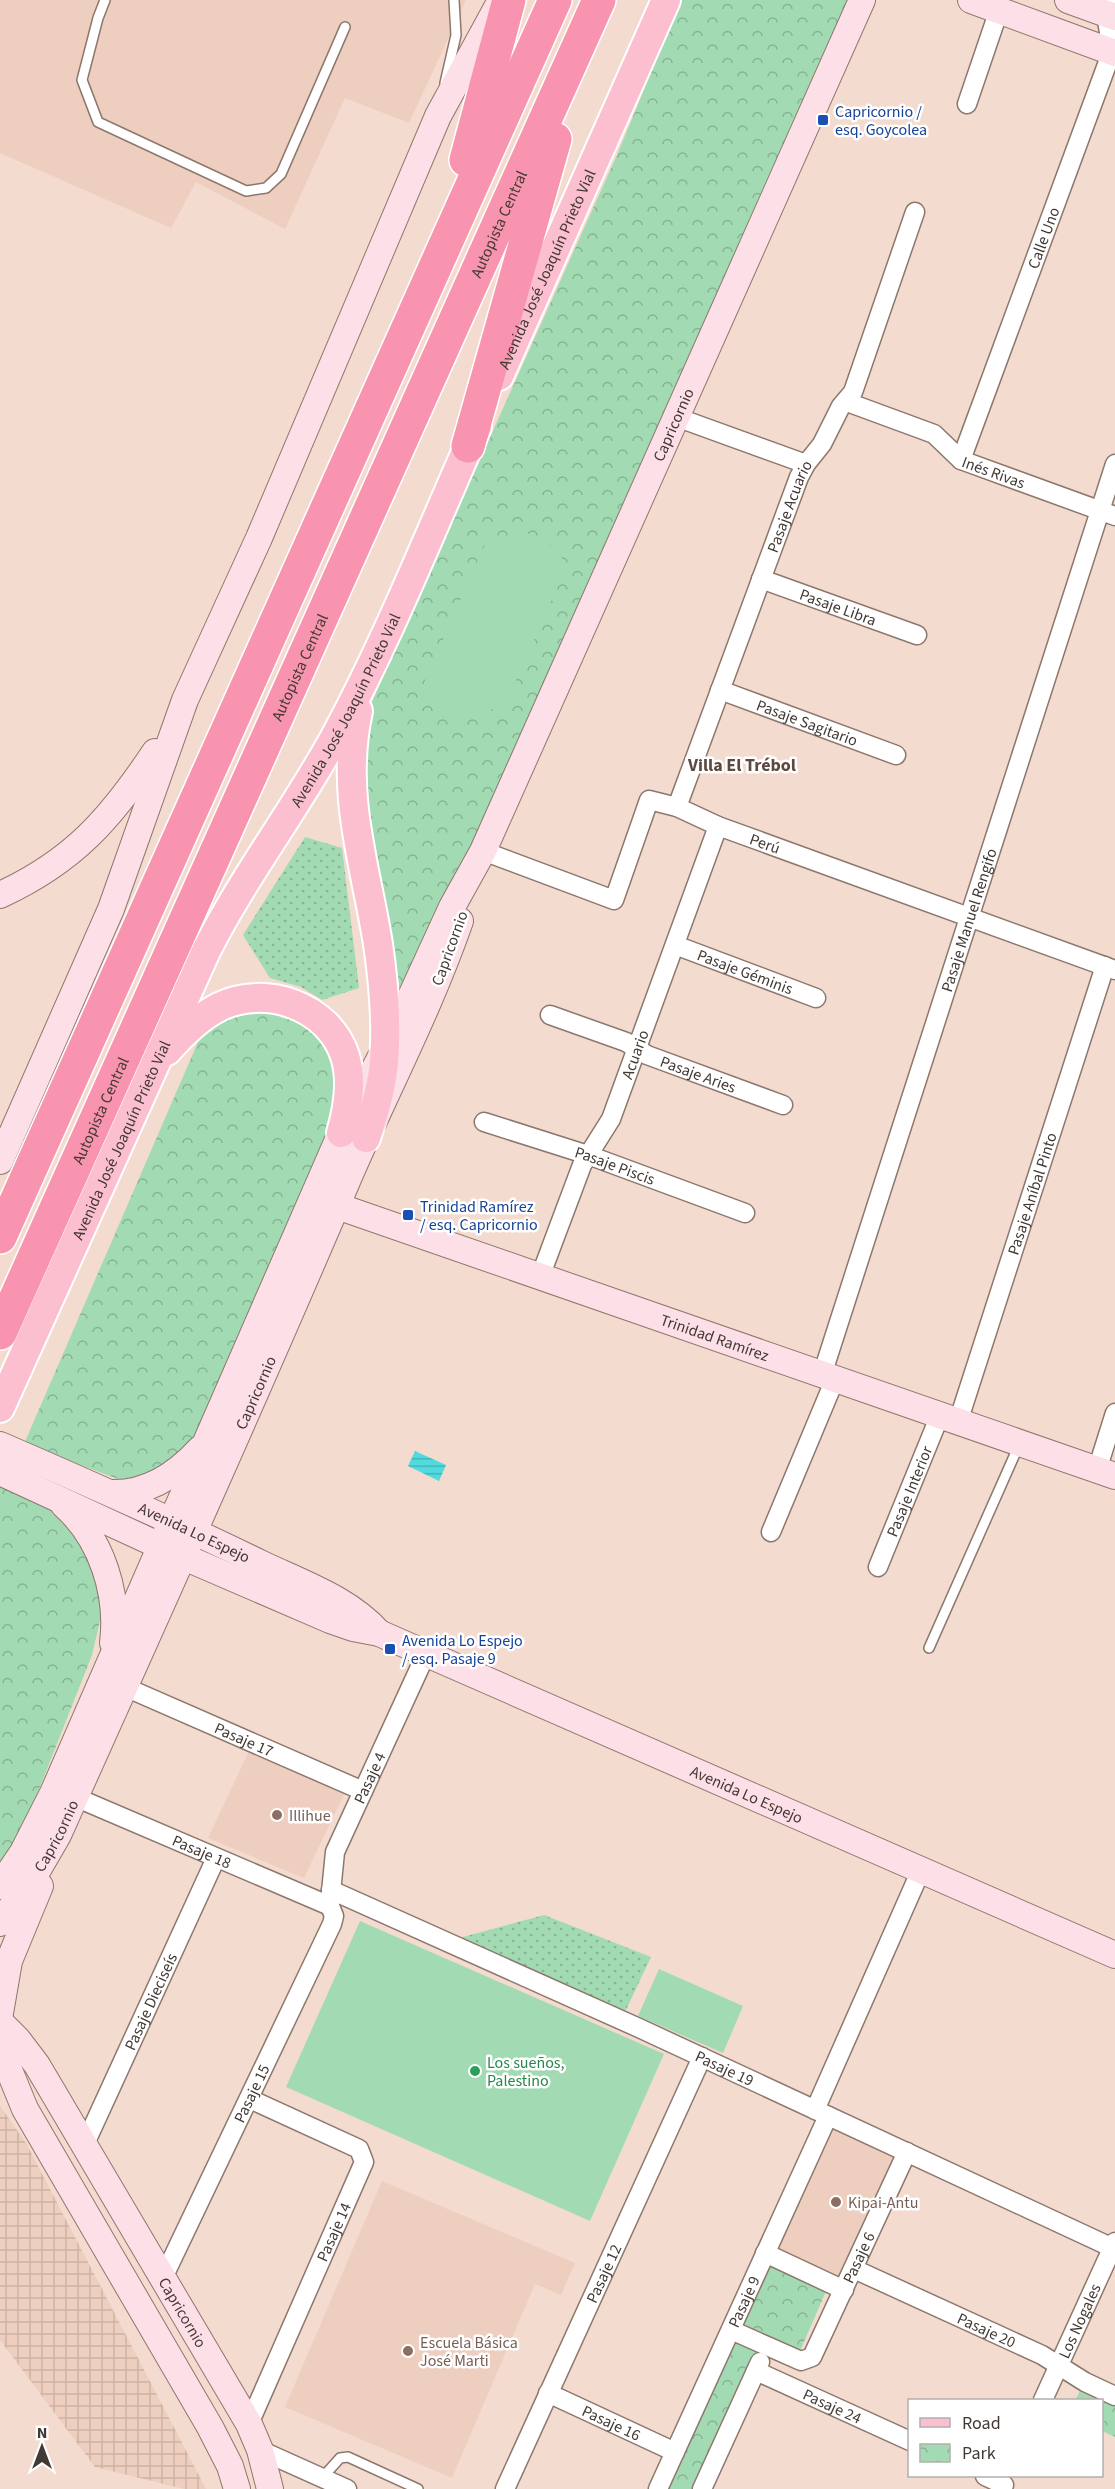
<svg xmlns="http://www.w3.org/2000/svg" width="1115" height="2489" viewBox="0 0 1115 2489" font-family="'Source Sans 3',sans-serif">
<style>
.built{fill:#eecebf}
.industrial{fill:url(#industrial-grid)}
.grass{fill:url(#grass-dots)}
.park{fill:url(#park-crowns)}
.garden{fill:#a2dbb3}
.water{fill:url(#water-rules)}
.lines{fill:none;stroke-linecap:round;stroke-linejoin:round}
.lane-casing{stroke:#8d776c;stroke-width:12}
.street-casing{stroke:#8d776c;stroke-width:21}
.secondary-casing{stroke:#8d776c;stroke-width:28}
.primary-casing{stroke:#fff;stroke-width:32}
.highway-casing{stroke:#fff;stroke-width:36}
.lane{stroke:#fff;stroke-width:9}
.street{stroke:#fff;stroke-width:18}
.secondary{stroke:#fddfe7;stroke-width:26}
.primary{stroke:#fbbfcf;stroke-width:28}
.highway{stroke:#f894af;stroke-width:33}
.transit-dot{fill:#1a4fb4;stroke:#fff;stroke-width:2}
.education-dot{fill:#8d6e63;stroke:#fff;stroke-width:2}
.leisure-dot{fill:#2e9e5b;stroke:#fff;stroke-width:2}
.labels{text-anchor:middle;stroke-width:5;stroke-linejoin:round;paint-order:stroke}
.transit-label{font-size:16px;fill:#164399;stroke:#fff;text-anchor:start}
.street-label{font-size:16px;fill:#423934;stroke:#fff}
.education-label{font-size:16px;fill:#785e54;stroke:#fff;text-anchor:start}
.leisure-label{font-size:16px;fill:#27864d;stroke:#fff;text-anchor:start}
.neighbourhood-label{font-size:18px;font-weight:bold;fill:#5d4940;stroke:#fff}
</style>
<defs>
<pattern id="industrial-grid" width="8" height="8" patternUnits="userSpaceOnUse" patternTransform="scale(1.5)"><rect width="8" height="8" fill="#eecebf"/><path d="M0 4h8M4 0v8" fill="none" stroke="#cdb2a5"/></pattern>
<pattern id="grass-dots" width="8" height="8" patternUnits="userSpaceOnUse" patternTransform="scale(1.5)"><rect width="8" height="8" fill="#a2dbb3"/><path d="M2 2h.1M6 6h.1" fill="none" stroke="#86b392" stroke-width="1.8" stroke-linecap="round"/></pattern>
<pattern id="park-crowns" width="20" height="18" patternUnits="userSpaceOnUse" patternTransform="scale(1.5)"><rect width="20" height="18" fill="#a2dbb3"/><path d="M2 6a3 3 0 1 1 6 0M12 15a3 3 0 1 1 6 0" fill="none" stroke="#86b392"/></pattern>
<pattern id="water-rules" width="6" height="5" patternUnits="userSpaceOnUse" patternTransform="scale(1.5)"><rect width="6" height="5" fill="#51dbe1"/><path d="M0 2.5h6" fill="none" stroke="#45b3b7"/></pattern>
</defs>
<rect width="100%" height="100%" fill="#f4dbcf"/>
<g class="built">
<path d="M0,0H466L409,123L345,98L285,229L196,182L171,228L0,153Z"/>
<path d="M250,1749L345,1792L304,1878L208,1838Z"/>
<path d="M833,2127L896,2157L838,2276L777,2248Z"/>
<path d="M382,2181L575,2263L561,2295L535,2284L452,2478L285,2407Z"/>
</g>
<path class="industrial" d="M0,2106L26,2143L206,2489H184L95,2467L0,2340Z"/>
<g class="grass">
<path d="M305,837L342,848L359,988L322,1000L301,987L270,978L243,935Z"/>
<path d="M544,1915L651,1957L625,2012L459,1938Z"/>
</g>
<g class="park">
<path d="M681,0H850L725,275L665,420L394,1013L359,784L362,727L383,675L617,155Z"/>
<path d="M264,1007L316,1026L349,1093L200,1437L178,1462L126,1482L24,1444L198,1042L220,1018Z"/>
<path d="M0,1485L48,1507L70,1524L93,1557L103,1608L92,1655L23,1830L0,1871Z"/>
<path d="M772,2263L827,2289L800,2351L741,2326Z"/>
<path d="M734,2340L758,2351L695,2489H668Z"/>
<path d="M1080,2390L1115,2405V2437L1102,2431V2400H1076Z"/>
</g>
<g class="garden">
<path d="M518,531C545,538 553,543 567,566L509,696C475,729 449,719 424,683L489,535L504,538Z"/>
<path d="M360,1921L664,2054L590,2221L286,2087Z"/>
<path d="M659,1969L743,2006L723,2053L638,2016Z"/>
</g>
<path class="water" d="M415,1451L446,1465L439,1481L408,1466Z"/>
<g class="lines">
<defs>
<g id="lane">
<path d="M105,0L98,18L82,80L98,122L246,191L266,188L281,174L345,27"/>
<path d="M445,83L456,35L454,0"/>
<path d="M929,1648L1019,1445"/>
<path d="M322,2478L340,2458L348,2457L418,2489"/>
</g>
<g id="street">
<path d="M967,104L999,10"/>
<path id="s1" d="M847,402L934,434L961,460L1115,516"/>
<path d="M676,417L806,464"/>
<path id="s2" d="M961,460L1112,51L1106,14L1110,0"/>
<path id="s3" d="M761,579L917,635"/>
<path id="s4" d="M720,690L896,755"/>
<path id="s5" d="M677,807L799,477L806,464L822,444L841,406L853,392L915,212"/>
<path id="s6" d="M483,851L614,900L649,800L677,807L718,826L1115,970"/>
<path id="s7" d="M675,945L816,998"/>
<path id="s8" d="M550,1015L626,1042L647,1055L783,1105"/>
<path id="s9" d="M484,1122L588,1155L745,1213"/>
<path id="s10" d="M540,1277L582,1165L611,1119L718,826"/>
<path id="s11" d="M822,1375L1115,464"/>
<path id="s12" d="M958,1422L1105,966"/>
<path d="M1097,1470L1115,1413"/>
<path d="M771,1532L835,1379"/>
<path id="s13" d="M878,1567L940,1415"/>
<path id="s14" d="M125,1687L363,1791"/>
<path id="s15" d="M75,1797L330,1906"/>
<path id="s16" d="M331,1890L639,2028L1115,2249"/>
<path id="s17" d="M330,1902L335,1852L426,1654"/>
<path d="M815,2110L921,1870"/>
<path id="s18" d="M84,2146L216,1858"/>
<path d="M765,2253L844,2290"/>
<path id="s19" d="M854,2269L1042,2355L1085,2382L1115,2396"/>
<path id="s20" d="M162,2280L332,1924L334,1916L330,1906"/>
<path id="s21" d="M731,2330L801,2361L812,2357L907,2152"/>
<path id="s22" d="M756,2371L910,2441"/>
<path id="s23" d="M548,2393L675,2452"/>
<path id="s24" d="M1043,2400L1115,2242"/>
<path id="s25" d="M249,2424L364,2162L359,2149L250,2099"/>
<path d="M260,2450L347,2489"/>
<path d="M985,2476L1004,2485"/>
<path id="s26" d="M505,2489L702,2057"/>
<path id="s27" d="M658,2489L828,2116"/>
<path d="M702,2489L760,2362"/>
</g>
<g id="secondary">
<path d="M971,0L1115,53"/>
<path d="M1068,0L1115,17"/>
<path d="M0,895C74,861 111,818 155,752"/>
<path d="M0,1161L111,909L185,700L259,538L438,116L500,2"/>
<path id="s28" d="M321,1204L337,1206L1115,1476"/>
<path id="s29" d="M0,1445C88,1483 176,1522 262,1564C302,1583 349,1599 379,1633"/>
<path id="s30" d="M0,1472L184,1557L330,1620L353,1628L379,1633L1115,1955"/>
<path d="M112,1493C147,1494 177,1474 200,1449"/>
<path d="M64,1505C102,1539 119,1594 113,1643"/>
<path id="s31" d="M0,1886L23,1852L53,1793L341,1133L401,1018L452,907L483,851L862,0"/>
<path id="s32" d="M0,1923L36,1873L58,1835C156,1617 254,1399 348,1179C385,1093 429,1010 460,921"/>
<path d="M0,2013L9,1961L40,1886"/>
<path id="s33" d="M0,2022L18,2040L37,2065L249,2424L260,2450L270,2489"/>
<path d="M0,2030L5,2060L25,2109L210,2427L230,2466L237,2489"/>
</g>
<g id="primary">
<path id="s34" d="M499,376L666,0"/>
<path d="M358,711C340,794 365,863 378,944C384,985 388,1030 383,1071C380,1094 373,1116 366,1138"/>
<path d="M167,1051C182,1034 199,1017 219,1007C265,984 329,1006 345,1056C353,1081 348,1109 341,1133"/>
<path id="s35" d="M0,1408L206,951C244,876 295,810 335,737C389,637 431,530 477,427"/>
</g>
<g id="highway">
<path d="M466,160L509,0"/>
<path d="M468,446L555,139"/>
<path d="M0,1237L555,0"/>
<path id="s36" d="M0,1333L599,0"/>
</g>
</defs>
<use href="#lane" class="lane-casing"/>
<use href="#street" class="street-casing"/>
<use href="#secondary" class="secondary-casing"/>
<use href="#primary" class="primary-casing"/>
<use href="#highway" class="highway-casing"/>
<use href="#lane" class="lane"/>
<use href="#street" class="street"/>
<use href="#secondary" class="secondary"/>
<use href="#primary" class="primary"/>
<use href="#highway" class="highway"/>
</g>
<g class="transit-dot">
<rect x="817" y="114" width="12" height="12" rx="3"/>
<rect x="402" y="1209" width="12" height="12" rx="3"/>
<rect x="384" y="1643" width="12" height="12" rx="3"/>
</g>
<g class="education-dot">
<circle cx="277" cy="1815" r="6"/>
<circle cx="836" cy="2202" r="6"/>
<circle cx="408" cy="2351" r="6"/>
</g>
<circle class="leisure-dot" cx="475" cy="2071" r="6"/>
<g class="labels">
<g class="transit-label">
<text x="835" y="117">Capricornio /<tspan x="835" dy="18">esq. Goycolea</tspan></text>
<text x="420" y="1212">Trinidad Ramírez<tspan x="420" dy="18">/ esq. Capricornio</tspan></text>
<text x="402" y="1646">Avenida Lo Espejo<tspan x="402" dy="18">/ esq. Pasaje 9</tspan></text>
</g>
<g class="street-label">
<text dy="6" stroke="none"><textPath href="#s36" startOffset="1216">Autopista Central</textPath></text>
<text dy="6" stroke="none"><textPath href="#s2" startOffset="237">Calle Uno</textPath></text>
<text dy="6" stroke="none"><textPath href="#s34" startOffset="117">Avenida José Joaquín Prieto Vial</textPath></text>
<text dy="6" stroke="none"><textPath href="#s31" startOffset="1610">Capricornio</textPath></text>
<text dy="6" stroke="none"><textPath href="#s1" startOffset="165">Inés Rivas</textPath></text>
<text dy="6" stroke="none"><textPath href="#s5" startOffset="321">Pasaje Acuario</textPath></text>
<text dy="6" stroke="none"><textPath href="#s3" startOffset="82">Pasaje Libra</textPath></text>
<text dy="6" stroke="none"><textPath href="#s36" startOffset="730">Autopista Central</textPath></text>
<text dy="6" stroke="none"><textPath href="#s35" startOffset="780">Avenida José Joaquín Prieto Vial</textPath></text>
<text dy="6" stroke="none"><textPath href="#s4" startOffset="93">Pasaje Sagitario</textPath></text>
<text dy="6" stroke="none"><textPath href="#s6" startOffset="370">Perú</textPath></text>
<text dy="6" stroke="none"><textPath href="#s11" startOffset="478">Pasaje Manuel Rengifo</textPath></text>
<text transform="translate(449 948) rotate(-70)" y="6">Capricornio</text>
<text dy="6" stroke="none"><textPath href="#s7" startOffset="75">Pasaje Géminis</textPath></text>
<text dy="6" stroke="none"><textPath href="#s10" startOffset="243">Acuario</textPath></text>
<text dy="6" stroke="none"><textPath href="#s8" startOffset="160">Pasaje Aries</textPath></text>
<text dy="6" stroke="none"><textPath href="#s36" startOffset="244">Autopista Central</textPath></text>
<text dy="6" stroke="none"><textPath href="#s35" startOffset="294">Avenida José Joaquín Prieto Vial</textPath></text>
<text dy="6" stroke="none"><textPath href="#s9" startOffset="138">Pasaje Piscis</textPath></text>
<text dy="6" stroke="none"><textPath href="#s12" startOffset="240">Pasaje Aníbal Pinto</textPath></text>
<text dy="6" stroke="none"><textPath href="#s28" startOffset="416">Trinidad Ramírez</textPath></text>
<text dy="6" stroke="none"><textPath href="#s32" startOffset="590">Capricornio</textPath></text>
<text dy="6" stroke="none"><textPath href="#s13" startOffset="82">Pasaje Interior</textPath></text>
<text dy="6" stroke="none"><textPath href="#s29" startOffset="213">Avenida Lo Espejo</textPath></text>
<text dy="6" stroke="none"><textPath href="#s14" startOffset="130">Pasaje 17</textPath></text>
<text dy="6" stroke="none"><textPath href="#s17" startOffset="132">Pasaje 4</textPath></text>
<text dy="6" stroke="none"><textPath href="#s30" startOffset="814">Avenida Lo Espejo</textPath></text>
<text dy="6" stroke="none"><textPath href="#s32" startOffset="104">Capricornio</textPath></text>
<text dy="6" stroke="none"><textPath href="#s15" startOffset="138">Pasaje 18</textPath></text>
<text dy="6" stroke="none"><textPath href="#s18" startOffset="159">Pasaje Dieciseís</textPath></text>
<text dy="6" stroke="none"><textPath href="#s16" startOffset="432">Pasaje 19</textPath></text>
<text dy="6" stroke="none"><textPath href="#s20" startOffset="207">Pasaje 15</textPath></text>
<text dy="6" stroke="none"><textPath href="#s25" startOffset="210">Pasaje 14</textPath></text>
<text dy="6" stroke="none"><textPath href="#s21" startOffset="198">Pasaje 6</textPath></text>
<text dy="6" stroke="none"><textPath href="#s26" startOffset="237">Pasaje 12</textPath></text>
<text dy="6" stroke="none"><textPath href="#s27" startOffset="206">Pasaje 9</textPath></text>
<text dy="6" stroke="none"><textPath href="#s33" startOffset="344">Capricornio</textPath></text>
<text dy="6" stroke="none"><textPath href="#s24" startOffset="87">Los Nogales</textPath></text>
<text dy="6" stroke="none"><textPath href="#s19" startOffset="146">Pasaje 20</textPath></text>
<text dy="6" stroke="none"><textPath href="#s22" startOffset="84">Pasaje 24</textPath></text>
<text dy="6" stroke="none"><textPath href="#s23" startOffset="70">Pasaje 16</textPath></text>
</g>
<g class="education-label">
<text x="289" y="1821">Illihue</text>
<text x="848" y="2208">Kipai-Antu</text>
<text x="420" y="2348">Escuela Básica<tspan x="420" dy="18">José Marti</tspan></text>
</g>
<g class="leisure-label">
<text x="487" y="2068">Los sueños,<tspan x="487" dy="18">Palestino</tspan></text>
</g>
<g class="neighbourhood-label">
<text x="742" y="771">Villa El Trébol</text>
</g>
</g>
<rect x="908" y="2399" width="195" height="78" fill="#ffffff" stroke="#b3b0ae" stroke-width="1.5"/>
<rect x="920" y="2418" width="30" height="9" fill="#fbbfcf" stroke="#b3b0ae" stroke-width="1.5"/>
<text x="962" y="2429" font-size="18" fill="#423934">Road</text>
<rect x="920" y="2444" width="30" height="18" fill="url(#park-crowns)" stroke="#b3b0ae" stroke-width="1.5"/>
<text x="962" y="2459" font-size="18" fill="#423934">Park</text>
<g transform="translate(42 2447)" stroke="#ffffff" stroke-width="4.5" paint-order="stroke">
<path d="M0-4.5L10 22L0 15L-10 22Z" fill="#423934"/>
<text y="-9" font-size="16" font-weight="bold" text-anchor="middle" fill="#423934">N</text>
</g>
</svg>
